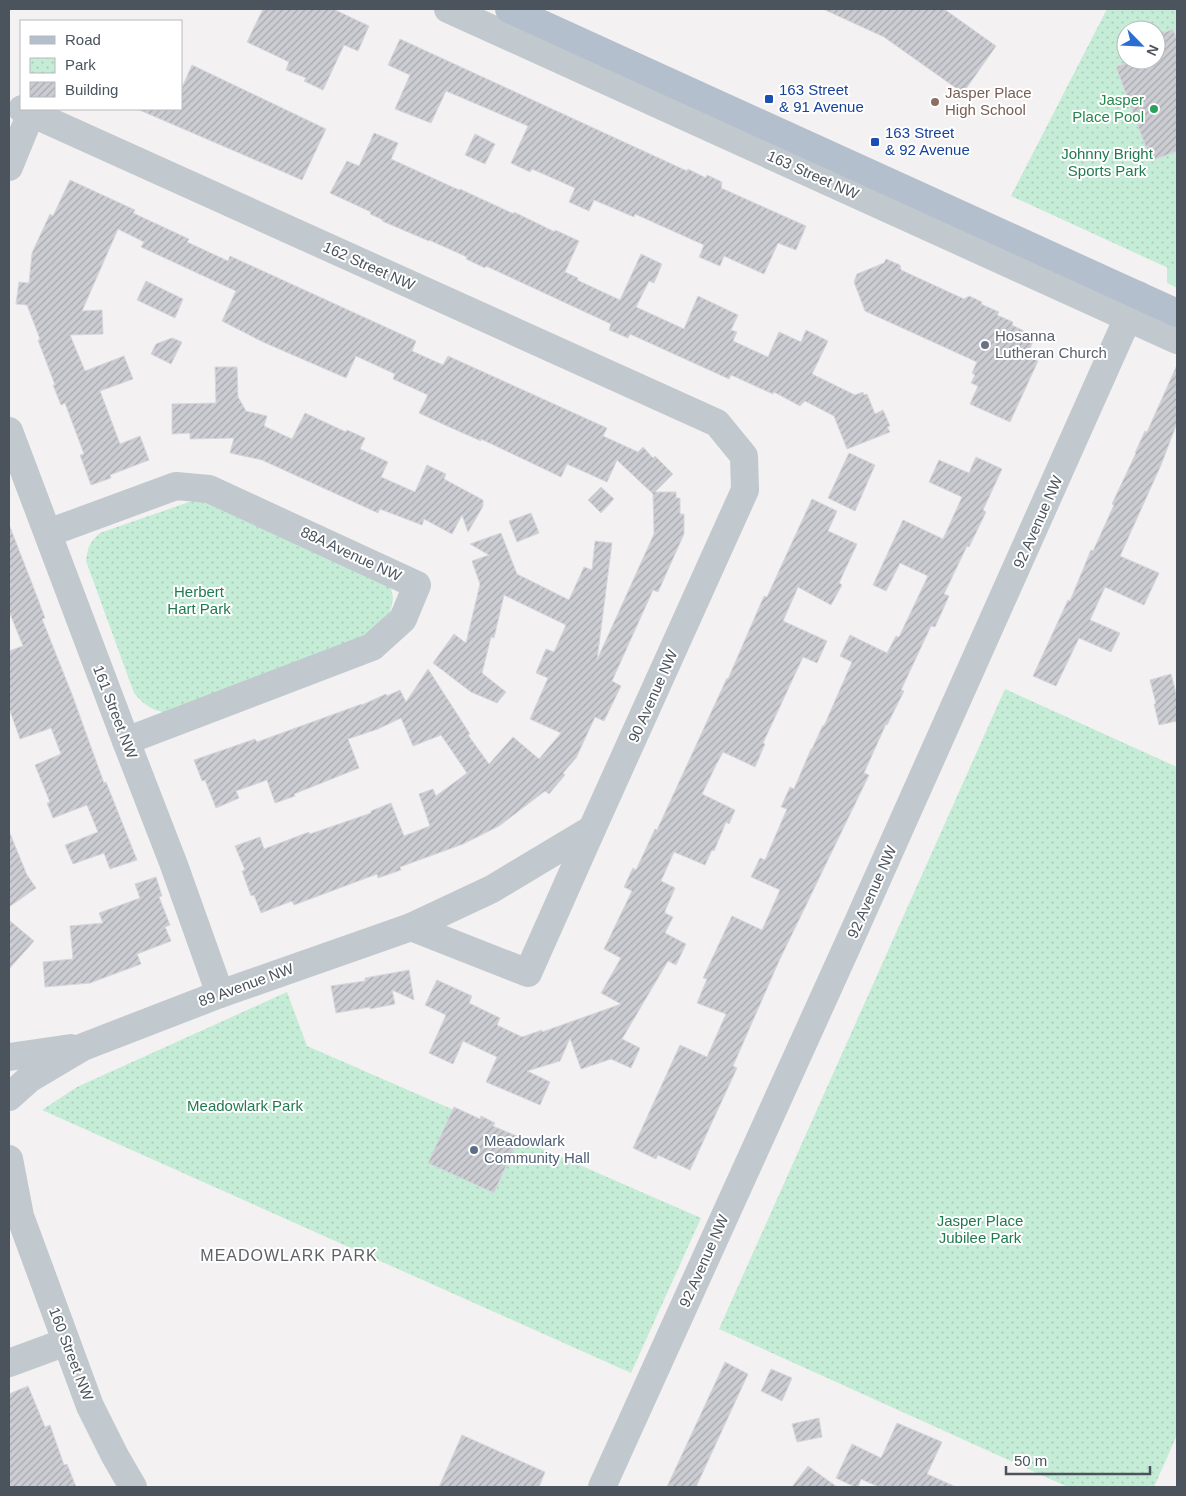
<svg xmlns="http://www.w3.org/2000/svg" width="1186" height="1496" viewBox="0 0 1186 1496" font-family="Arial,sans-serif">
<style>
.grass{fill:#c5ecd6}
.park{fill:url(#park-dots);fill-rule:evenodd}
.building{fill:url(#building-hatch);stroke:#d6d7dc}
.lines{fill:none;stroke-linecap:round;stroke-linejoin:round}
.minor{stroke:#c1c8ce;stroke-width:28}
.major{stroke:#b4bfcd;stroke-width:28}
.transit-dot{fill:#1a4fb4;stroke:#fff;stroke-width:2}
.education-dot{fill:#8d6e63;stroke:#fff;stroke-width:2}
.leisure-dot{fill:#2e9e5b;stroke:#fff;stroke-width:2}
.worship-dot{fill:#6b7280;stroke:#fff;stroke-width:2}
.service-dot{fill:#5c6f8a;stroke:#fff;stroke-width:2}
.labels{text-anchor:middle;stroke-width:4;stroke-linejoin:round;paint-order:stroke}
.transit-label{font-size:15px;fill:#164399;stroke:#fff;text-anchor:start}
.education-label{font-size:15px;fill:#785e54;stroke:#fff;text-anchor:start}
.leisure-label{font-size:15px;fill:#27864d;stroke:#fff;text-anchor:end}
.park-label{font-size:15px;fill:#217951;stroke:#fff}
.street-label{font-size:15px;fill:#4b535d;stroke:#fff}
.worship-label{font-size:15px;fill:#5b616d;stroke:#fff;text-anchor:start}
.service-label{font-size:15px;fill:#4e5e75;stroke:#fff;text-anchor:start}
.neighbourhood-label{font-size:16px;letter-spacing:1px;fill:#5e6165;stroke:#fff}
</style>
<defs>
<pattern id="park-dots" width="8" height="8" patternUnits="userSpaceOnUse" patternTransform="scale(1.25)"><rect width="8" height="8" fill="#c5ecd6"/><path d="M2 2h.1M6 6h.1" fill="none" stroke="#abccba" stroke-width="1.8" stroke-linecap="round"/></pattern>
<pattern id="building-hatch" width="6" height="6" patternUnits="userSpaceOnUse" patternTransform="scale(1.25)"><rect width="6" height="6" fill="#cccdd3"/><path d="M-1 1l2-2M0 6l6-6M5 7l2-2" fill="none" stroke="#a8a9ae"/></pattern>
</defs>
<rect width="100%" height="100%" fill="#f3f1f1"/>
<path class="grass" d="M1167,251L1177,256V288L1167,283Z"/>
<g class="park">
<path d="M1107,9H1177V272L1011,196ZM1126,30H1156V60H1126Z"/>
<path d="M192,501L207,502L385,583L391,588L393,598L391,609L383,623L367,635L171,713C155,712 144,706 134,693L86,561C88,547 89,543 100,533Z"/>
<path d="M1005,689L1177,767V1435L1154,1487H1068L719,1329Z"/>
<path d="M287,992L307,1046L701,1218L631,1373L42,1110L77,1087Z"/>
</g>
<g class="building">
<path d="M263,9H333L369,26L358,51L344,45L323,90L304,81L306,78L286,70L289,62L247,42Z"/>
<path d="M823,9H944L996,46L963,93L884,37Z"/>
<path d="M1173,29L1177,40V151L1151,161L1116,67L1133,60H1156V36Z"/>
<path d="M400,39L687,171L688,169L706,178L707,175L722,182L721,188L806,226L796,250L778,243L764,274L724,256L720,266L699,257L704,245L635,214L634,217L594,200L589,211L569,202L575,188L532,169L530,172L511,163L528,126L446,91L431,123L395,109L410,75L388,65Z"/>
<path d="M192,65L326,129L302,180L137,109H181V90Z"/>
<path d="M374,133L398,143L391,159L459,190L460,189L514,214V212L555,232V230L579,241L565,272L578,278L577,280L620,300L641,254L662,264L654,283L649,281L636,307L684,329L698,296L738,315L731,330L737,332L733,341L768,357L779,332L801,342L806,330L828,341L812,374L855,395L863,392L864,395L867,394L875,414L883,410L890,426L887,427L890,432L847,449L834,416L805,401L800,406L774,392L773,394L731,375L729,379L630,334L628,338L609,330L611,324L486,266L485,268L466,259L467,257L429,240V241L382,221L383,220L370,214L371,212L330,193L347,161L359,166Z"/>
<path d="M475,134L495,144L485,164L465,155Z"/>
<path d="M70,180L135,210L133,213L189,239L187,242L228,261L230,256L416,341L412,351L443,365L448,356L607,428L603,436L638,452L643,447L653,458L655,456L673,474L655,492H676V498H680V514H684V534L658,592L653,590L612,681L621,686L604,721L595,717L576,758L563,773L565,775L549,794L545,791L499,826L463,844L400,867L401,870L378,878L377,874L294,905L292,901L261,913L254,895L251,896L242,871L245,870L235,846L260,837L264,849L309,832L310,834L371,813V811L391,803L404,836L430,826L419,794L433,789L436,796L467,773L441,735L413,746L401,718L378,729L348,739L359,768L294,794L295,796L275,803L267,780L236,791L239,798L216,808L205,780L202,781L194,760L255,739L257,742L362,704V705L386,694L387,696L400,690L406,702L428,669L470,734L468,735L489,764L513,737L539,759L561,733L530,719L548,678L536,673L546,649L554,652L566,625L504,595L494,638L491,637L482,673L506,692L497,703L471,692L433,663L454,634L466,643L480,584L472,561L489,555L470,544L501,533L517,574L569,600L584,567L592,570L595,541L612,543L597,660L654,534L653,494L617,460L607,482L567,464L561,477L481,439V441L447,426L419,413L428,395L393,379L395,374L356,356L346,378L263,342L222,321L236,291L141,247L144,242L118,229L82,311L102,310L103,334L70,335L85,371L124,356L133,379L100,391L120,444L140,436L149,460L110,475L111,478L91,485L80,455L84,454L65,403L61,405L53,385H55L38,340L40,339L27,305L16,304L19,282L29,283L32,253L50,214L53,216Z"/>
<path d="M886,259L900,265L901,270L964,299L969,296L982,302L981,304L999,312L997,315L1013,322L1012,325L1024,331L1023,334L1034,339L1027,356L1038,361L1010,422L970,404L978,386L971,383L975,375L972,373L977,362L865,311L854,282L857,274L884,263Z"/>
<path d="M146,281L183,299L175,318L137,300Z"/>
<path d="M172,338L182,342L171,364L151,354L156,344Z"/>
<path d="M1177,365V423L1161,465L1120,556L1159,573L1144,605L1105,587L1090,620L1120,633L1111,652L1079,638L1056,686L1033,676L1068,600L1070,601L1091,550L1093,551L1114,505L1112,504L1136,453H1135L1145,431L1147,432Z"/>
<path d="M215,367H237L238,397L246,411L267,416L264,426L292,439L305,413L346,432L347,430L365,438L360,449L388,462L381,477L415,492L427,465L446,474L444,479L483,500V506L468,532L462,515L452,534L424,519L422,525L380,509L378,513L262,460L230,453L234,438L190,439V433L172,434V404L216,403Z"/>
<path d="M849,453L875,465L855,511L828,498Z"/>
<path d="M976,457L1002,469L983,510L986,512L969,547L967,546L944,594L949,596L935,627L931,626L901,690L904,691L887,725L886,724L864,773L869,775L779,961L733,1066L737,1068L690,1170L658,1155L656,1159L633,1148L680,1045L707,1057L726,1014L697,1003L707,979L703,978L732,916L762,930L780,890L751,877L760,858L765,860L787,809L781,807L790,787L794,789L811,749H812L823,725L824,726L852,662L840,656L850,635L887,653L896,636L899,637L928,576L900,563L886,591L873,585L903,520L943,539L962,497L929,482L939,460L969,473Z"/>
<path d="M601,487L614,499L601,513L588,500Z"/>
<path d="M812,499L837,511L828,531L857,544L839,583L842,585L831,605L798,587L783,621L827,641L817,663L803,657L763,743L765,744L755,767L723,752L716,765L702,794L735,810L729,824L726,822L714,851L712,850L705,865L674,852L661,881L675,888L665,911V913L673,917L665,933L686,944L676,965L668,961L622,1039L640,1048L631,1068L611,1059L581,1069L570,1038L560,1061L527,1071L550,1082L540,1105L486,1082L497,1057L463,1041L453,1064L429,1053L446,1015L425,1005L437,980L472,996L469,1003L500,1018L497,1025L522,1037L542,1030V1032L621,1004L601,993L621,958L604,949L632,891L624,887L633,868L636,870L655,829L657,830L727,678L728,679L764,596L767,597Z"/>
<path d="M531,513L539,533L517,542L509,521Z"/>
<path d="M9,527H10L31,581L45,618L42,619L73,697L104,783L106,782L137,860L110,869L104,853L73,864L65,845L98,832L87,805L53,818L47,803L50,802L35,765L61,754L51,728L20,739L9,708V651L23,646L9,611Z"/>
<path d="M1171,674L1177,697V721L1159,725L1154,704H1156L1150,680Z"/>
<path d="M9,831L27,875L36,888L9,907Z"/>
<path d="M156,877L162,896L159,897L170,925L165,927L171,941L137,954L141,964L90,983L45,987L43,962L73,959L70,926L103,923L99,913L140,898L135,884Z"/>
<path d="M9,920L34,941L9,969Z"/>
<path d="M409,970L414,1000L392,990L395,1004L370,1009V1007L336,1013L331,986L365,981V978Z"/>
<path d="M454,1107L480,1119L481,1116L495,1123L493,1126L519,1137L494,1193L428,1163Z"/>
<path d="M725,1362L748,1374L696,1487H667Z"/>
<path d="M771,1369L792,1378L782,1401L761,1391Z"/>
<path d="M28,1386L45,1427L50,1425L64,1465L67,1464L76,1487H9V1394Z"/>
<path d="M819,1418L822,1437L797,1442L792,1424Z"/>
<path d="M897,1423L942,1442L927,1474L956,1487H879L861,1479L858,1487H855L836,1478L852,1444L881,1458Z"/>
<path d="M462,1435L545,1472L539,1487H439Z"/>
<path d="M808,1466L837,1487H792Z"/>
</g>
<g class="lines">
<g class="minor">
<path d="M448,9L1177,340"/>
<path d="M22,109L717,423L744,456L745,490L592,829L528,973L411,927"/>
<path d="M9,167L31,113"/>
<path d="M9,431L126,741L174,865L220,994"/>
<path d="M48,533L176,486L209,489L417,585L403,619L372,647L126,741"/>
<path d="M9,1057L71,1048"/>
<path d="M9,1097L29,1079L83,1047L220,994L411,927L492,889L592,829"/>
<path d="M9,1159L20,1216L90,1406L115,1456L133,1487"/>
<path d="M9,1363L66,1342"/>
<path d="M602,1487L854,931L1138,295"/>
</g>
<path class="major" d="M509,9L1177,313"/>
</g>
<g class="transit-dot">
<rect x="764" y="94" width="10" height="10" rx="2.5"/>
<rect x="870" y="137" width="10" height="10" rx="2.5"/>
</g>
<circle class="education-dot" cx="935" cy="102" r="5"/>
<circle class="leisure-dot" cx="1154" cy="109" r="5"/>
<circle class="worship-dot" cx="985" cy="345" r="5"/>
<circle class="service-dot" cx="474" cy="1150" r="5"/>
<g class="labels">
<g class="transit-label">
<text x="779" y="95">163 Street<tspan x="779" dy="17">&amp; 91 Avenue</tspan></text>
<text x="885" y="138">163 Street<tspan x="885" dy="17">&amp; 92 Avenue</tspan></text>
</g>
<g class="education-label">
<text x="945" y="98">Jasper Place<tspan x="945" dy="17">High School</tspan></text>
</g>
<g class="leisure-label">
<text x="1144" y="105">Jasper<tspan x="1144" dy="17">Place Pool</tspan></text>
</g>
<g class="park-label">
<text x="1107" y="159">Johnny Bright<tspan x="1107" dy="17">Sports Park</tspan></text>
<text x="199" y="597">Herbert<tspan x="199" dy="17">Hart Park</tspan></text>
<text x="245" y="1111">Meadowlark Park</text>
<text x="980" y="1226">Jasper Place<tspan x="980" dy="17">Jubilee Park</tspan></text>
</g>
<g class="street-label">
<text transform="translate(813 175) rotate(24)" y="5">163 Street NW</text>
<text transform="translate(369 266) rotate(24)" y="5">162 Street NW</text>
<text transform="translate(1038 522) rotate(-66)" y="5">92 Avenue NW</text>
<text transform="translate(351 554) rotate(25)" y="5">88A Avenue NW</text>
<text transform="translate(653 696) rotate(-66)" y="5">90 Avenue NW</text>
<text transform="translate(115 712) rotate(69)" y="5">161 Street NW</text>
<text transform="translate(872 892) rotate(-66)" y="5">92 Avenue NW</text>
<text transform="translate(246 985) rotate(-20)" y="5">89 Avenue NW</text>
<text transform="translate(704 1261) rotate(-66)" y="5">92 Avenue NW</text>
<text transform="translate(71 1354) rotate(69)" y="5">160 Street NW</text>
</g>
<g class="worship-label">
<text x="995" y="341">Hosanna<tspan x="995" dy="17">Lutheran Church</tspan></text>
</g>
<g class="service-label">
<text x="484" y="1146">Meadowlark<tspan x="484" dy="17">Community Hall</tspan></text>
</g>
<g class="neighbourhood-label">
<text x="289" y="1261">MEADOWLARK PARK</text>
</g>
</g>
<rect width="1186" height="1496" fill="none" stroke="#4b535d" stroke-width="20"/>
<rect x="20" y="20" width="162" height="90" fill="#ffffff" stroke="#b7babe"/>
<rect x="30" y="36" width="25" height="8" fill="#b4bfcd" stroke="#b7babe"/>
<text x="65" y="45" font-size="15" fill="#4b535d">Road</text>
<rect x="30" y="58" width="25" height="15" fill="url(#park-dots)" stroke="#b7babe"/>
<text x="65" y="70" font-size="15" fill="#4b535d">Park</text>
<rect x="30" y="82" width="25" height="15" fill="url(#building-hatch)" stroke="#b7babe"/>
<text x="65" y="95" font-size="15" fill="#4b535d">Building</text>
<g transform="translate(1141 45) rotate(114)"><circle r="24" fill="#ffffff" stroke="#b7babe"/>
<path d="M0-4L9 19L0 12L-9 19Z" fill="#2b6dd3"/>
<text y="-8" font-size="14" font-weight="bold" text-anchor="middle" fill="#4b535d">N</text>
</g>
<path d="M1006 1466v8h144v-8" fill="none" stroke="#4b535d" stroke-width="2.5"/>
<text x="1014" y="1466" font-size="15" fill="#4b535d" stroke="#ffffff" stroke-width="4" paint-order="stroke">50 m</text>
</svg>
